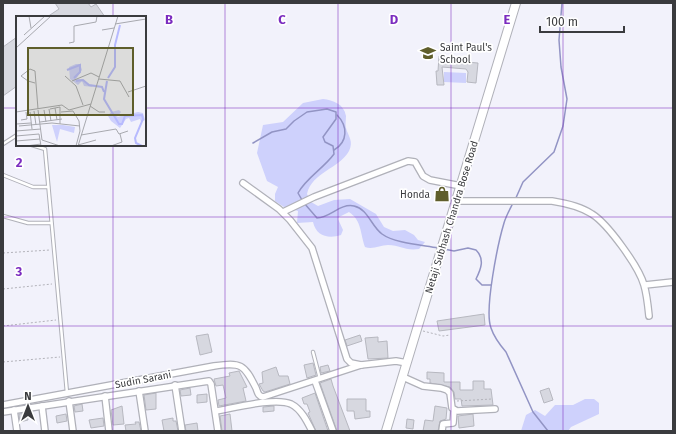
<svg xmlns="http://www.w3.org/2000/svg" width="676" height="434" viewBox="0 0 676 434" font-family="'Fira Sans',sans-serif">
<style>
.green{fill:#ced1fc}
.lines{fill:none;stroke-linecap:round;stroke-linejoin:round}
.stream{stroke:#9294c4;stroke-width:1.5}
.building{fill:#d7d8e0;stroke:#b7b8c0}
.lane-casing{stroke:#b0b1b9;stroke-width:4.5}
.street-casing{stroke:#b0b1b9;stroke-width:8}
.secondary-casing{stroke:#b0b1b9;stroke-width:10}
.path{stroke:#b3b3ba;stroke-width:1;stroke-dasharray:2 2;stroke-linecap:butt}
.lane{stroke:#fff;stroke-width:2.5}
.street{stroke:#fff;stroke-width:5.5}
.secondary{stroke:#fff;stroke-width:8}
.grid{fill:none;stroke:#7b2cbf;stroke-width:1;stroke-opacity:0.55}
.labels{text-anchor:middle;stroke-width:3.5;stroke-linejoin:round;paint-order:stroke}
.poi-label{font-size:10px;fill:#3a3b3e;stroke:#fff;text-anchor:start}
.street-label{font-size:10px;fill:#3a3b3e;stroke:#fff}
.inset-river{fill:none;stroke:#b7bafe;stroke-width:2}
.inset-road{fill:none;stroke:#a8a9af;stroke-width:1}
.view{fill:#5f5e2b;fill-opacity:0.15;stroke:#5f5e2b;stroke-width:2}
.inset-edge{fill:none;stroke:#3a3b3e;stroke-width:2}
.grid-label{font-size:13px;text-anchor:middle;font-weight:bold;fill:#7b2cbf;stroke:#fff;stroke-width:3.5;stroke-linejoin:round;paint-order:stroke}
</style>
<rect width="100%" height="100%" fill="#f2f2fb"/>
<g class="green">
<path d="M444,72L466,73V83L444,82Z"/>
<path d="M323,99C333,100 344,104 346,116C346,120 345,124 346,128C348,136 354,141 349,151C339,169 312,172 307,194L311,202L318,206L334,200L350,199L376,214L384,227L393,231L405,230L414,235L418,240L425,242L419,249C404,251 401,245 388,245C380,245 373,250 365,247C360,233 362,221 349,212L339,217L338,219L343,230L341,235C328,239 316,236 313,222L297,223L298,211L284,207L275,201V194L278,187L267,181L257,153L263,125L283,122L303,103Z"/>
<path d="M585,399H594L599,403V414L571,427L568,431H521L526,415L535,410L545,416L555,405H573Z"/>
</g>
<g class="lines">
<g class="stream">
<path d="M253,143L272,132L286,129L294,121L307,112L327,109L336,112V119L323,137L325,142L333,146L334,154C324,168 306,178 298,193L302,200"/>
<path d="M334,150C348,142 348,126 337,115"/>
<path d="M515,200L523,182L554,152L563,126L567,99L561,67L559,40L562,3"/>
<path d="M304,203L317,218C330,218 340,203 354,206C368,209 371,226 382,234C394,243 422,245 438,248"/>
<path d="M513,203C510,209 506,216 504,223C498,243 484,310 491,328C494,337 500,345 506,352L533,412L548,431"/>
<path d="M444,249L454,251L468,248L476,250C485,259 481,269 476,279L482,285H491"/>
</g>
</g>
<g class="building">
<path d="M55,3H88L91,7L96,4L105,17H47L59,9Z"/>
<path d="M17,37V86L3,96V47Z"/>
<path d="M439,56H442V60L478,63L476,83L467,82L468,72L466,69L442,67L444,85H437L436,71H438Z"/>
<path d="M484,314L485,325L439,331L437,321Z"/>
<path d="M208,334L212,352L200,355L196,336Z"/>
<path d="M360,335L362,341L347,346L345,340Z"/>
<path d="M378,337V342L387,341L388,358L368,359L365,338Z"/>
<path d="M313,363L316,375L307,378L304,365Z"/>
<path d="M328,365L330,371L321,373L320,367Z"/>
<path d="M276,367L279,376H288L290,384L265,392L263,391L259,384L263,383L262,372Z"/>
<path d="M239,371L247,387L243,388L246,401L219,406L218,400L226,398L223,385L216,386L214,379L230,376L229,373Z"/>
<path d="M427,372L444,373V382H460V390H473V381H484V389H491L493,405L462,406L461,399H455L454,392L450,387L430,383V379H427Z"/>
<path d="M331,379L333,386L350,431H337L320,383Z"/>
<path d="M190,388L191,395L181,396L180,390Z"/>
<path d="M549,388L553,400L544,403L540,391Z"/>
<path d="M156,393V409L146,410L144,395Z"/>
<path d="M315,393L328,431H316L308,413L310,412L307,404H304L302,398Z"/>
<path d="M207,394V402L197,403V395Z"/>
<path d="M347,399H366V411H370V417L355,419L354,411H347Z"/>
<path d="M82,404L83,411L75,412L74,406Z"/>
<path d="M122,406L124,424L113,425L111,410Z"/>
<path d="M274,406V411L263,412V407Z"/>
<path d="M435,406L447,408L446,419L440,421L438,431H423L425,420L433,421Z"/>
<path d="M27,413L28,420L20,422L19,414Z"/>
<path d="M66,414L67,421L57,423L56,416Z"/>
<path d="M230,414L232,431H222L220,416Z"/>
<path d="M473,414L474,426L459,428L458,416Z"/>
<path d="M103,418L104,426L91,428L89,420Z"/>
<path d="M173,418V421H176L178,431H164L162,420Z"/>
<path d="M407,419L414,420L413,429L406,428Z"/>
<path d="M135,422H139L141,431H126L125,425L136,424Z"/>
<path d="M197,423L198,431H186L185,425Z"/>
</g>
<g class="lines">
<defs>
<g id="lane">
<path d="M3,144L17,135"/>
<path d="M32,145L45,149L67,393"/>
<path d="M3,175L33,187H48"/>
<path d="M3,216L28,223H51"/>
<path d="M313,352L320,379"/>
</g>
<g id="street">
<path d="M243,183L279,209L290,220L312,248L347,359L351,363L361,365"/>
<path d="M456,201H552C565,203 580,206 592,214C608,224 639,267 644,285C647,295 648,306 649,316"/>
<path d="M283,212L314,197L408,161L415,162L423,176L430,180L461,186"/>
<path d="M645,285L673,282"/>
<path d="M403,377L423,386L441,388L447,390L450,393L452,408L457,411L495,409"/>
<path d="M315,381L333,431"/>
<path d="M175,385L182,431"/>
<path d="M139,391L145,431"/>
<path d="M105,396L109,431"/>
<path d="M69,401L73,431"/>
<path d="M3,405L214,366C241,362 244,364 256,388C258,393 258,396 263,397L361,365L396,361L407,363"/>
<path d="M42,406L45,431"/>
<path d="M14,410L17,431"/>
<path d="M216,411C234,408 275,397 291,404C301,409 307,421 312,431"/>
<path d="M3,412L209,381L211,384L218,431"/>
<path d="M442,431L443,424L453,423L454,410"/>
</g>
<path id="secondary" d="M386,431L516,3"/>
</defs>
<use href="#lane" class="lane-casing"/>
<use href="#street" class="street-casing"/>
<use href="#secondary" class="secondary-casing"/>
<g class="path">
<path d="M3,253L50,250"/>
<path d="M3,289L52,284"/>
<path d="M3,326L56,320"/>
<path d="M423,331L443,336L450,335"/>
<path d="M3,362L60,357"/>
<path d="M457,401L492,399"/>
</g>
<use href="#lane" class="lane"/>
<use href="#street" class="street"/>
<use href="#secondary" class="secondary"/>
</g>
<path class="grid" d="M113,3V17M225,3V431M338,3V431M451,3V431M563,3V431M3,108H17M145,108H673M113,145V431M3,217H673M3,326H673"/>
<defs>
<symbol id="school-bare" viewBox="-9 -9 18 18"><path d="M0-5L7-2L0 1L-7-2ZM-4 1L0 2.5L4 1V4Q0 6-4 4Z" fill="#5f5e2b" stroke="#fff" stroke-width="2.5" paint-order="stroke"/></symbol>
<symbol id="shop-bare" viewBox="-9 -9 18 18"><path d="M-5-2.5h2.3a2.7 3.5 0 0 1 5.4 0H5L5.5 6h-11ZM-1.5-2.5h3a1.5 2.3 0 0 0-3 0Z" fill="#5f5e2b" stroke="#fff" stroke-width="2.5" paint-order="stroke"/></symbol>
</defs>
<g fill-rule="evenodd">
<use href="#school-bare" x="417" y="42" width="22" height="22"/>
<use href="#shop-bare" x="431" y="183" width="22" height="22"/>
</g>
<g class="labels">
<g class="poi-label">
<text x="440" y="51">Saint Paul's<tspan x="440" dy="12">School</tspan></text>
<text x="430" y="198" text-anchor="end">Honda</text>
</g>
<g class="street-label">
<text transform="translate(451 217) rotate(-73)" y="4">Netaji Subhash Chandra Bose Road</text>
<text transform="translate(143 379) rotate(-11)" y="4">Sudin Sarani</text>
</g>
</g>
<g transform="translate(16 16)">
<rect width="130" height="130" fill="#f2f2fb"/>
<path d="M60,48H64L66,54L60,63H66L77,71L68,70L66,65L62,69L54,63L53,51ZM103,94L105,96L101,101L122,96L127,97L129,104L125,106L124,103L115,106L113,102L110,103L104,112L95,105L92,100L95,96ZM36,109H47L59,111L58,117L44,113L41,126Z" fill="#ced1fc"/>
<path class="inset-river" d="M51,54L64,49V56L58,62M92,62L99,51V29L104,9M60,65L67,64L73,69L86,71L88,76M91,65L88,83L103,108H106L109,100L126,99L127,103L119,122L120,127L126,130"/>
<path class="inset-road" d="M13,0L15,12M99,8L130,3M86,14L98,12M8,19L29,0M53,27L58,26V10L80,6L81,0M0,32L35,0M49,60L60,70L67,89M83,63L104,65L113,81M56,65L75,57L83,61M19,67L12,65L5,60L14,53L19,55L22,93M112,76L130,70M74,90L83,96H89M39,92L41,104M33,93L35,105M34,93L44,91V108M22,94L26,124L44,130M28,94L30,106M18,95L20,109M0,96L46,89L53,94L75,88M14,96L16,113M45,96L57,95L63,105L64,115L60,130M5,104L11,103L10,96M24,106L46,103M0,108L15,107M3,110L36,107L64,110M0,115L25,113M65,119L100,113L103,118L112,115M0,120L23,118L25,130M0,125L24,123M62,129L80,124M10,130L25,128M62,130L102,0M95,130L106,126L104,118"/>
<path class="view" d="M12,32H117V99H12Z"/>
<rect width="130" height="130" class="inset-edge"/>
</g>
<g class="grid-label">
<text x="169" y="24">B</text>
<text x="282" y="24">C</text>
<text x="394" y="24">D</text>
<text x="507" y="24">E</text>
<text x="19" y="167">2</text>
<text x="19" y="276">3</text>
</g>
<rect width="676" height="434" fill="none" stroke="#3a3b3e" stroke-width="8"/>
<g transform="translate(28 406)" stroke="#ffffff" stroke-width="3" paint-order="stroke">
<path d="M0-3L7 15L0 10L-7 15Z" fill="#3a3b3e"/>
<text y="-6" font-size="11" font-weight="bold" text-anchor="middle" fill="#3a3b3e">N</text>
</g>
<path d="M540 26v6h84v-6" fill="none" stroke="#3a3b3e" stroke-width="2"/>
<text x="546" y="26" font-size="12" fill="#3a3b3e" stroke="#ffffff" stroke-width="3" paint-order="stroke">100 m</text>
</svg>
